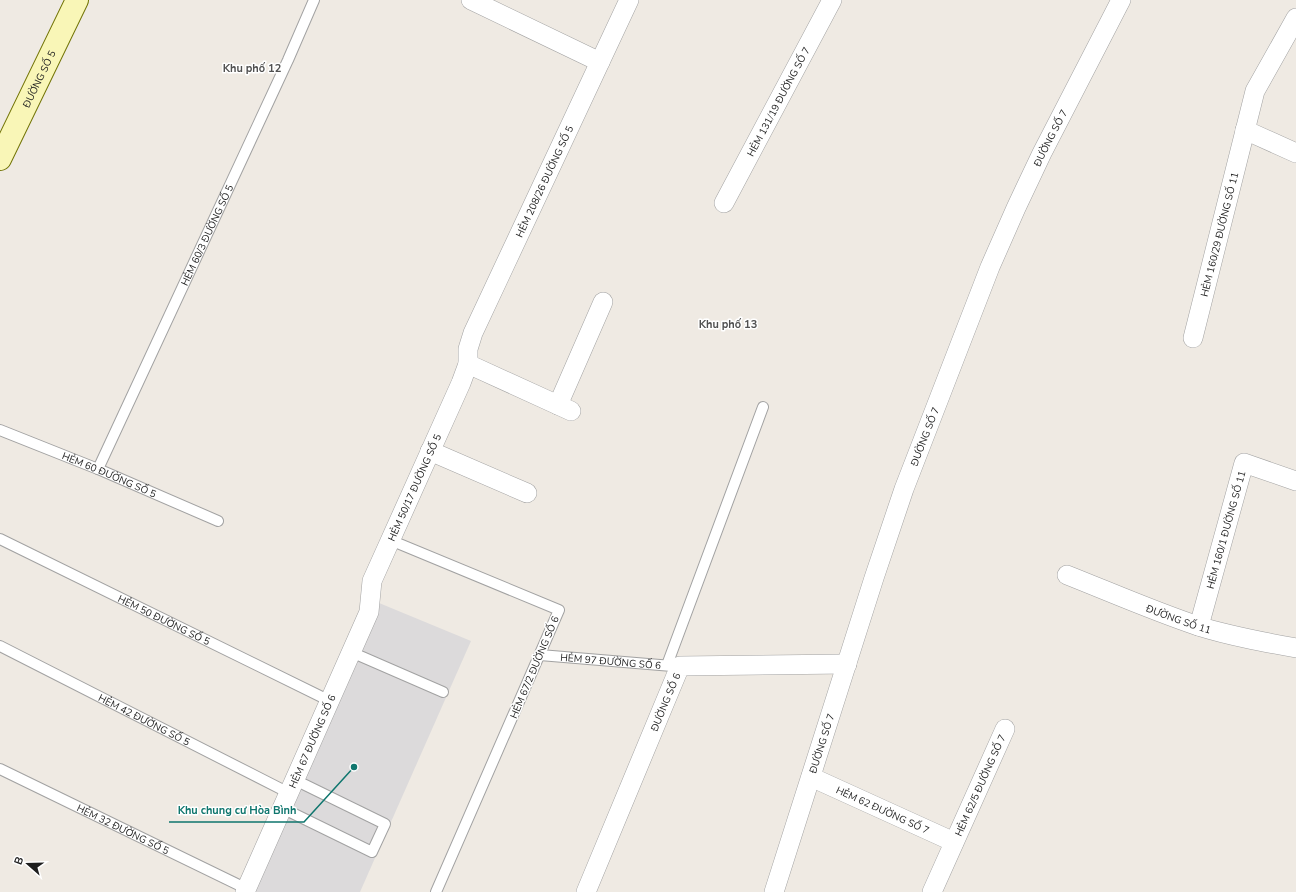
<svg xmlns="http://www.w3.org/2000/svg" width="1296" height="892" viewBox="0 0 1296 892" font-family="'Nunito Sans',sans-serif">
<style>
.residential{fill:#dcdadb}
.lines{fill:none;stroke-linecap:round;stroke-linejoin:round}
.lane-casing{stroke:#a2a2a2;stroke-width:12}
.street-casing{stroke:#a2a2a2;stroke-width:20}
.secondary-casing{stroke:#727405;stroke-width:24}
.lane{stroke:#fff;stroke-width:10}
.street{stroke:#fff;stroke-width:19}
.secondary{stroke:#f9f6b7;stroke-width:22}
.labels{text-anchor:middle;stroke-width:3;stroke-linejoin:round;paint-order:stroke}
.street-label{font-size:10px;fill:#1e1e1e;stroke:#fff}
.neighbourhood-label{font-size:11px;font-weight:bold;fill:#515151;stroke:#fff}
.leader{fill:none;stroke:#0f766e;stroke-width:1.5}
.callout-dot{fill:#0f766e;stroke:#fff;stroke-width:1.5}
.callout-label{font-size:11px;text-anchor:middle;font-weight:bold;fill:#0f766e;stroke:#fff;stroke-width:3;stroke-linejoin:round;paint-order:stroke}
</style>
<rect width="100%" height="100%" fill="#efeae3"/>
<path class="residential" d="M367,598L471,641L360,892H237Z"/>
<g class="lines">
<defs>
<g id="lane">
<path id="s1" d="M0,430L98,469L218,521"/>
<path id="s2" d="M98,469L288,60L314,0"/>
<path id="s3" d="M0,539L330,701"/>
<path d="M390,540L559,610L436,892"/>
<path id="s4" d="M0,646L289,793"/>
<path d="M351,652L443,692"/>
<path id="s5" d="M540,655L672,666"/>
<path d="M667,665L763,407"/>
<path id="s6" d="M0,769L247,889"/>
<path d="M282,808L372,852L385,824L295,780"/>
</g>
<g id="street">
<path d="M471,0L600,62"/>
<path d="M1245,130L1296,153"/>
<path id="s7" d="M724,203L832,0"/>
<path id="s8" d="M1193,338L1255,91L1296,18"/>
<path d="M468,364L571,411"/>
<path d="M558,405L603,302"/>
<path d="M430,451L527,493"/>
<path id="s9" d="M1067,575C1110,592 1153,611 1198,626C1230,636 1263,642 1296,648"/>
<path id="s10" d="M1199,626L1244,463L1296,481"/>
<path id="s11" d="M811,777L954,842"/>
<path id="s12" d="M245,892L369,612L372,581L461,383L468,364V349L473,333L629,0"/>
<path id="s13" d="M586,892L680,666L847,664"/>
<path id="s14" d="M774,892L874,578L904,489L990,267L1016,208L1042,153L1121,0"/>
<path id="s15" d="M932,892L1005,729"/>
</g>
<g id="secondary">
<path id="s16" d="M0,159L77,0"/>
</g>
</defs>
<use href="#lane" class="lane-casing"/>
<use href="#street" class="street-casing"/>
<use href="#secondary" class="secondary-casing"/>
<use href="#lane" class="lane"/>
<use href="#street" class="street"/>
<use href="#secondary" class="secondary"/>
</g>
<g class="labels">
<g class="street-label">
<text dy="4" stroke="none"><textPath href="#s16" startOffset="89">ĐƯỜNG SỐ 5</textPath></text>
<text dy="4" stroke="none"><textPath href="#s7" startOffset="115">HẺM 131/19 ĐƯỜNG SỐ 7</textPath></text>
<text dy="4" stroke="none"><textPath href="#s14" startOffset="804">ĐƯỜNG SỐ 7</textPath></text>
<text dy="4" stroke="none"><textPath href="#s12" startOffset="774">HẺM 208/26 ĐƯỜNG SỐ 5</textPath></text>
<text dy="4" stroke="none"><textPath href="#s8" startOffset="107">HẺM 160/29 ĐƯỜNG SỐ 11</textPath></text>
<text dy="4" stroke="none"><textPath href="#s2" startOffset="258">HẺM 60/3 ĐƯỜNG SỐ 5</textPath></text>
<text dy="4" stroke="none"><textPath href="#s14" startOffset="480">ĐƯỜNG SỐ 7</textPath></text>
<text dy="4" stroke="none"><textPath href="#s1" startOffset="118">HẺM 60 ĐƯỜNG SỐ 5</textPath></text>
<text dy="4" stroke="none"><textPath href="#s12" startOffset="440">HẺM 50/17 ĐƯỜNG SỐ 5</textPath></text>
<text dy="4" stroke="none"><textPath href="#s10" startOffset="100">HẺM 160/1 ĐƯỜNG SỐ 11</textPath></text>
<text dy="4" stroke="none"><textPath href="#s9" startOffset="120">ĐƯỜNG SỐ 11</textPath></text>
<text dy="4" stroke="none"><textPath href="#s3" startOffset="183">HẺM 50 ĐƯỜNG SỐ 5</textPath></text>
<text dy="4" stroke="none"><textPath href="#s5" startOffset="71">HẺM 97 ĐƯỜNG SỐ 6</textPath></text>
<text transform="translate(534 667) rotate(-67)" y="4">HẺM 67/2 ĐƯỜNG SỐ 6</text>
<text dy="4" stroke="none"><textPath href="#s13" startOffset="206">ĐƯỜNG SỐ 6</textPath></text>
<text dy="4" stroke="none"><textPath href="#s4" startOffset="162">HẺM 42 ĐƯỜNG SỐ 5</textPath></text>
<text dy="4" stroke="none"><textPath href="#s12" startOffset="165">HẺM 67 ĐƯỜNG SỐ 6</textPath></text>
<text dy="4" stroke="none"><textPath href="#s14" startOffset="156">ĐƯỜNG SỐ 7</textPath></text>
<text dy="4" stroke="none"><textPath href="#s15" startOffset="117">HẺM 62/5 ĐƯỜNG SỐ 7</textPath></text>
<text dy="4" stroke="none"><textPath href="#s11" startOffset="79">HẺM 62 ĐƯỜNG SỐ 7</textPath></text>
<text dy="4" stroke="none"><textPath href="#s6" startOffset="137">HẺM 32 ĐƯỜNG SỐ 5</textPath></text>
</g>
<g class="neighbourhood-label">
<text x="252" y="72">Khu phố 12</text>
<text x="728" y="328">Khu phố 13</text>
</g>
</g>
<path class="leader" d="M354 767L304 822H169"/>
<circle class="callout-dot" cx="354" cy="767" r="4"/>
<g class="callout-label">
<text x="237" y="814">Khu chung cư Hòa Bình</text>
</g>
<g transform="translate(28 864) rotate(290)" stroke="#ffffff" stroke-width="3" paint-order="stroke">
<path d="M0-3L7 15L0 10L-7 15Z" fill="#1e1e1e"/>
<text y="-6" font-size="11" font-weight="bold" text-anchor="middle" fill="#1e1e1e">B</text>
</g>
</svg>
